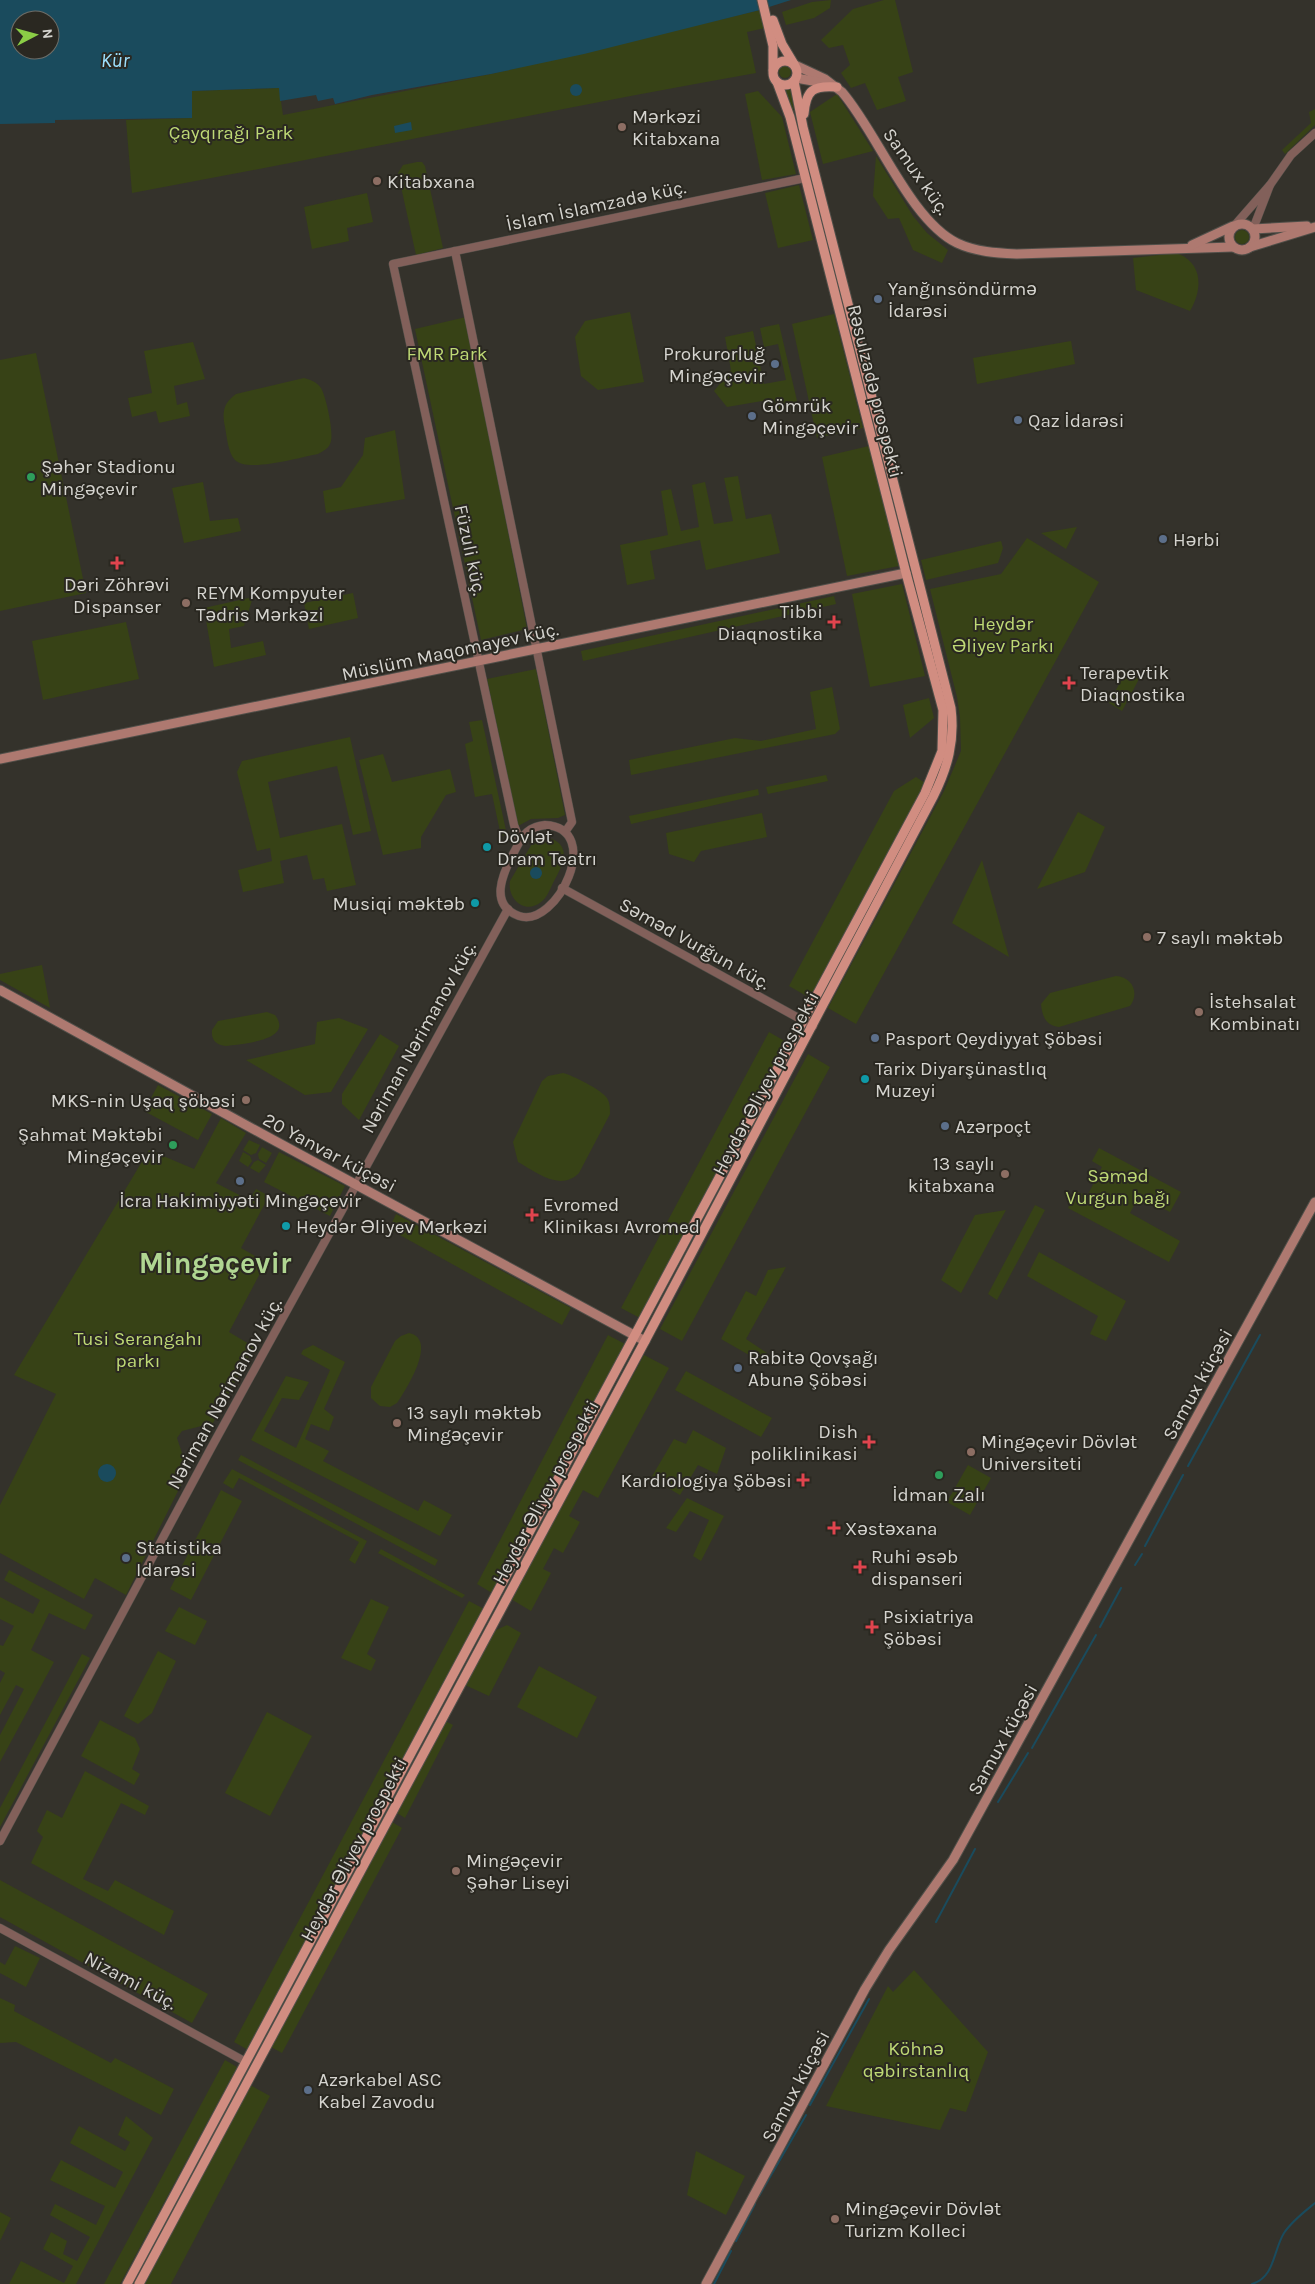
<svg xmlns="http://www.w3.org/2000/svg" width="1315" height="2284" viewBox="0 0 1315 2284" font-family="Karla,sans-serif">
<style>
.green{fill:#374216}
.water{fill:#1a4b5d;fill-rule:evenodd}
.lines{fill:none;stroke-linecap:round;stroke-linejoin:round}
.stream{stroke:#1a4b5d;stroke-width:2}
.tertiary-casing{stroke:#514f49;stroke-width:9}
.secondary-casing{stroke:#514f49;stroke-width:11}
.primary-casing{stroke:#514f49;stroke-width:11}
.tertiary{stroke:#82605a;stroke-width:8}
.secondary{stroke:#ae7970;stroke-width:9}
.primary{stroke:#d18d81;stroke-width:9}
.education-dot{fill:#8d6e63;stroke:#2a2821;stroke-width:2}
.service-dot{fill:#5c6f8a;stroke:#2a2821;stroke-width:2}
.leisure-dot{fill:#2e9e5b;stroke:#2a2821;stroke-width:2}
.health-dot{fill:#e0444e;stroke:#2a2821;stroke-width:2}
.culture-dot{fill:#0f9aa8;stroke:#2a2821;stroke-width:2}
.labels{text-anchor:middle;stroke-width:4;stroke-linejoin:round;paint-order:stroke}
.poi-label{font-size:19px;fill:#d5d4cf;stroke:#2a2821;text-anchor:start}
.park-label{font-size:19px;fill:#bed975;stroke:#2a2821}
.street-label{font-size:19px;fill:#d5d4cf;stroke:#2a2821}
.water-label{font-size:20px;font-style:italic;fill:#9de0fd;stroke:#2a2821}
.town-label{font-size:29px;font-weight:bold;fill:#b0d692;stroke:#2a2821}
</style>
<rect width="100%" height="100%" fill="#34322b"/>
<g class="green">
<path d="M831,0L830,8L814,18L786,25L782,12L812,2Z"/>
<path d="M884,0H895L913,72L898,77L906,101L877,110L865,83L851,88L841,73L850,65L843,45L829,48L821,40L853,9Z"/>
<path d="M760,10L765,28L747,32L756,73C547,110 340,155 132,193L126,120L192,118L191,91L279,88L283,115L491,74Z"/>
<circle cx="785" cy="72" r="6"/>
<path d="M792,88L794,117L785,89Z"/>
<path d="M758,91L782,117L796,174L762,180L745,94Z"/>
<path d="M837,94L873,151L823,164L810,112Z"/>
<path d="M1315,109V125L1285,154L1282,150L1311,123L1309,112Z"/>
<path d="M876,156L913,216L927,233L948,250L942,263L913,250L899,218L888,219L873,196Z"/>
<path d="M417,162H422L425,166L443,248L416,255L398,173L403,165Z"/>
<path d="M799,185L813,240L778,248L765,193Z"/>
<path d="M367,193L373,222L347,228L349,241L312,249L304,207Z"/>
<circle cx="1242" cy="237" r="7"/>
<path d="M1176,253C1203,262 1203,289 1190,311L1136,290L1133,258Z"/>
<path d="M630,312L644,382L598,390L581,376L575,337L585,321Z"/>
<path d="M834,314L863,428L817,438L792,324Z"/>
<path d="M466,317L527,629L481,640L415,329Z"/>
<path d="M779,324L798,405L765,413L762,401L727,407L714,391L731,370L725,337L753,331L764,384L786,380L778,344L764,347L760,328Z"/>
<path d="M1071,341L1075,364L977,384L973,358Z"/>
<path d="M193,342L205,379L174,386L177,405L187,402L190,416L159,423L156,411L132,417L128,398L152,393L144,351Z"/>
<path d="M36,353L86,593L0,611V360Z"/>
<path d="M304,378C311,380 317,382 321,388C326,396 335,436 330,444C328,449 323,451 318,454C301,457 248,473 235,460C228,453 227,437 225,427C222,413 223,403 236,394Z"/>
<path d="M395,430L405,499L326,513L323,491L341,487L363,455L365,438Z"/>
<path d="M869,446L899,566L847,576L822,457Z"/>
<path d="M738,476L746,519L771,514L780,553L706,570L700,540L650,551L655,579L627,585L620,545L668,535L661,491L671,489L681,531L699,527L692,485L705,482L714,524L733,521L724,478Z"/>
<path d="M203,482L210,521L238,518L241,531L184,543L172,488Z"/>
<path d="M1077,527L1066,549L1041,533Z"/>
<path d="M1027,538L1099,582L856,1024L828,1008L944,791L961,751L960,717L957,697L930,589L1001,574Z"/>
<path d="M1001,541L1003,548L998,563L926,580L921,560Z"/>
<path d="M902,584L925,676L870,687L852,594Z"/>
<path d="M353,593L358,618L309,629L304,603Z"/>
<path d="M834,596L836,604L583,661L581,651Z"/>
<path d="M253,597L244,626L229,629L231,648L263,641L266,655L214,667L204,608Z"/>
<path d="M126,622L139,679L43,700L32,641Z"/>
<path d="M536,669L565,815L558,818L531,819L518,826L487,679Z"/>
<path d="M1126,671L1139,679L1122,711L1109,703Z"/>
<path d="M832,687L840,729L835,734L631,775L629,760L735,738L761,741L816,729L810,692Z"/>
<path d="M929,698L934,718L910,738L903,705Z"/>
<path d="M482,720L507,835L501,836L492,794L475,797L465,744L473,741L469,722Z"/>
<path d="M350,737L371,831L353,835L337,766L268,782L280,838L342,824L356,885L327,891L324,878L313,880L307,855L280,861L284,883L243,892L238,870L272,861L270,848L257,851L237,772L242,761Z"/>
<path d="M383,754L392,782L450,769L456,792L446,795L421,837V848L383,855L359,760Z"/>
<path d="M826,775L828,781L768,794L766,787Z"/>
<path d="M916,777L925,783L810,998L789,986L894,791Z"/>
<path d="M758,789L759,795L631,824L629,816Z"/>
<path d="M1078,812L1105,827L1085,872L1037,889Z"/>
<path d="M762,813L767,837L701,851L694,862L669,854L666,833Z"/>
<path d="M546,837C574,844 563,865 553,883C550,889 547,898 541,902C525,915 507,899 510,881L533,842Z"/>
<path d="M982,860L1009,957L952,923Z"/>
<path d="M42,965L50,1008L0,980V974Z"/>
<path d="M1116,976C1132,977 1140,993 1130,1006L1059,1027C1046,1026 1042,1016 1041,1004L1050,993Z"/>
<path d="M267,1012L275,1015C295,1041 240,1044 226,1046C216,1045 211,1040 212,1030L218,1021Z"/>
<path d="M339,1018L368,1029L331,1092L305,1095L246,1060L315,1044L317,1022Z"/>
<path d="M769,1032L788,1043L640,1318L621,1308Z"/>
<path d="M380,1034L399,1046L359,1120L342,1104V1094Z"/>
<path d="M808,1054L830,1067L682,1341L660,1329Z"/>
<path d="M563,1073C572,1075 602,1090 607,1098C610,1103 610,1108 610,1114L579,1173C560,1192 536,1172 518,1162L513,1142L542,1081L548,1076Z"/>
<path d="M158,1085L212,1114L198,1140L144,1111Z"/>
<path d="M221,1118L246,1133L216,1183L249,1200L256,1189L269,1196L241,1248L266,1262L229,1332L254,1347L213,1423L182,1431L177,1438L188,1471L126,1595L95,1578L84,1599L0,1553V1505L56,1394L14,1375L149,1150L194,1169Z"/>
<path d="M249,1140L260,1145L256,1153L251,1155L243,1150Z"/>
<path d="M262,1147L272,1153L266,1163L259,1159L258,1154Z"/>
<path d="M1099,1148L1181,1192L1170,1212L1139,1196L1130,1213L1180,1241L1169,1262L1068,1208L1076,1191L1087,1196L1102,1167L1092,1161Z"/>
<path d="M243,1152L250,1156L252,1161L248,1167L239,1161Z"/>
<path d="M279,1152L345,1186L330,1216L264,1182Z"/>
<path d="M258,1160L266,1165L259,1173L250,1168L254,1162Z"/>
<path d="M1035,1205L1045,1210L997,1300L988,1294Z"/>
<path d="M1006,1210L961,1293L941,1280L975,1215Z"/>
<path d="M396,1214L571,1308L562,1325L389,1229Z"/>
<path d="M1039,1252L1126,1301L1106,1341L1090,1334L1098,1316L1027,1276Z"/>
<path d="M786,1267L746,1339L767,1353L763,1363L721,1339L746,1291L756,1296L768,1270Z"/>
<path d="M409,1333C438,1339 407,1388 397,1403L390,1407L380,1406L371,1398V1387L395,1341L401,1336Z"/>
<path d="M608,1335L625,1344L492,1593L477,1584Z"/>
<path d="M313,1345L345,1362L324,1409L334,1417L329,1431L311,1424L305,1439L329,1451L323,1461L418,1511L424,1500L452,1515L440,1536L251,1440L286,1376L309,1382L299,1400L282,1398L264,1431L296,1448L330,1370L301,1354L303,1350Z"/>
<path d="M644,1355L669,1368L598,1498L583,1490L569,1516L580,1522L563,1553L554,1548L543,1569L551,1573L531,1611L511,1599Z"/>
<path d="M686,1371L772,1418L761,1437L675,1390Z"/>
<path d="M693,1430L726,1448L717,1474L698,1465L680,1495L651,1478L674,1439L686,1444Z"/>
<path d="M241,1455L438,1560L435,1566L238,1460Z"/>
<path d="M968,1465L991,1478L970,1515L947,1502Z"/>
<path d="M232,1469L367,1541L355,1564L349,1560L359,1542L239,1478L233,1489L223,1483Z"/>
<path d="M221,1490L242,1501L191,1600L170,1589Z"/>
<path d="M687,1498L724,1516L701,1561L693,1556L709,1520L690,1511L676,1532L666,1528Z"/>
<path d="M381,1549L465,1595L462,1598L378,1553Z"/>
<path d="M9,1570L93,1615L85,1630L49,1613L31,1650L54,1662L0,1762V1735L24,1689L16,1685L0,1715V1683L5,1673L0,1670V1645L3,1646L14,1626L0,1619V1597L33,1614L40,1600L4,1580Z"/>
<path d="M371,1599L389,1607L367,1654L376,1660L371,1671L341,1658Z"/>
<path d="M469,1601L484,1609L248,2050L234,2042Z"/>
<path d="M179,1607L207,1621L195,1645L165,1631Z"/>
<path d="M507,1625L521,1633L489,1696L465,1685L494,1631Z"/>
<path d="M158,1651L176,1661L152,1713L138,1724L124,1716Z"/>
<path d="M82,1654L90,1658L0,1827V1808Z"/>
<path d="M539,1666L597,1697L577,1738L517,1707Z"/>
<path d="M267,1712L312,1736L270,1816L225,1793Z"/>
<path d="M100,1720L135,1738L140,1749L132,1769L140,1774L134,1785L81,1756Z"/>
<path d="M445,1721L453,1725L405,1818L397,1813Z"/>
<path d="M85,1771L149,1806L145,1815L121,1803L83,1879L108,1891L115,1880L174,1911L164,1935L31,1863L43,1837L37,1831L47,1810L62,1818Z"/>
<path d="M392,1822L402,1828L282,2053L271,2047Z"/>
<path d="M0,1880L208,1994L192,2023L0,1917Z"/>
<path d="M15,1946L40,1958L26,1987L0,1973V1962L5,1965Z"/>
<path d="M914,1970L988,2052L966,2112L950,2108L940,2130L826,2106L888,1986L893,1992Z"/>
<path d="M0,1998L15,2005L14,2011L111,2063L115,2058L174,2089L161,2115L16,2042L0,2043Z"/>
<path d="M225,2060L237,2067L120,2284H104Z"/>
<path d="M250,2085L270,2096L171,2284H145Z"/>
<path d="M126,2116L153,2138L76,2284H9L21,2261L64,2283L73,2266L43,2249L51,2232L67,2241L63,2254L77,2261L90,2237L50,2215L55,2204L96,2225L105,2206L50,2180L61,2160L115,2188L123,2172L70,2143L79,2126L125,2151L130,2142L118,2135Z"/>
<path d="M696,2151L745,2176L726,2215L687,2195Z"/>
<path d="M0,2212L11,2218L0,2241Z"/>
</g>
<g class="water">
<path d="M0,0H791L760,10L584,54L491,74L372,95L335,104L333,98L318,101L316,95L280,101L279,88L192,91V118L55,120V123L0,124ZM20,20H50V50H20Z"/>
<circle cx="576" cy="90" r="6"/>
<path d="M411,122L412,130L395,133L394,126Z"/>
<circle cx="536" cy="873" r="6"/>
<circle cx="107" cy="1473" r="9"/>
</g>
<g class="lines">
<g class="stream">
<path d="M1188,1466L1260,1335"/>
<path d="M1145,1546L1183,1475"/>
<path d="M1135,1565L1142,1554"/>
<path d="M1100,1627L1121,1588"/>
<path d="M1032,1748L1096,1635"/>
<path d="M998,1802L1028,1753"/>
<path d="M936,1922L975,1849"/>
<path d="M810,2105L869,1999"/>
<path d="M759,2196L806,2115"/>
<path d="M736,2241L755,2204"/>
<path d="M714,2284L731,2251"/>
<path d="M1252,2284C1275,2277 1273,2251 1284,2233C1292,2221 1304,2212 1315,2203"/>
</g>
<defs>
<g id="tertiary">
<path d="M1270,185L1291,155L1315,133"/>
<path d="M1235,225L1270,185L1253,229"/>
<path d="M455,251L572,822L565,832"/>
<path d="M545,825C605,828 557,929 519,916C489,905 502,875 513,854C517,847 521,837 527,832C533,827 538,826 545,825Z"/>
<path d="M520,841L514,825L393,264L805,178"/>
<path d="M562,888L813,1026"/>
<path d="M0,1841L210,1450L508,909"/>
<path d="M0,1928L246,2062"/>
</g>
<g id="secondary">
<path d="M795,65L825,79L842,92C877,132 910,220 957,243C976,252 997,253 1017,254L1233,247"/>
<path d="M796,78L830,84"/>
<circle cx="1242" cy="237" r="13"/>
<path d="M1253,229L1307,226"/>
<path d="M1192,245L1233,226"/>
<path d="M1250,247L1315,227"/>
<path d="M0,759L906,573"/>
<path d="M0,990L266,1136L645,1341"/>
<path d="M706,2284L865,1989L889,1950L953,1860L1315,1202"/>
</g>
<g id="primary">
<path d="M762,0L773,46V70"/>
<path d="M773,20L782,44L794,64"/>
<circle cx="785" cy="73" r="12"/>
<path d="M804,114C806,90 813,85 837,87"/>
<path d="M127,2284L925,793L942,751L943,710L906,573L790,117L777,82"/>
<path d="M139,2284L645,1341L933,797C948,767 955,741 951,708L803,127L794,81"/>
</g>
</defs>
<use href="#tertiary" class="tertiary-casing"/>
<use href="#secondary" class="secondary-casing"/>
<use href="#primary" class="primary-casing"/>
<use href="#tertiary" class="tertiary"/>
<use href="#secondary" class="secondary"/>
<use href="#primary" class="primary"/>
</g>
<g class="education-dot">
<circle cx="622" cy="127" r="5"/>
<circle cx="377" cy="181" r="5"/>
<circle cx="186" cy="603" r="5"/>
<circle cx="1147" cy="937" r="5"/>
<circle cx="1199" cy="1012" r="5"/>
<circle cx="246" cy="1100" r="5"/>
<circle cx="1005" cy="1174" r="5"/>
<circle cx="397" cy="1423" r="5"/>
<circle cx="971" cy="1452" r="5"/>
<circle cx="456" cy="1871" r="5"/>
<circle cx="835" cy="2219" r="5"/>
</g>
<g class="service-dot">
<circle cx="878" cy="299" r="5"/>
<circle cx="775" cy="364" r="5"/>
<circle cx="752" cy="416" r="5"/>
<circle cx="1018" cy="420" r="5"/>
<circle cx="1163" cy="539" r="5"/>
<circle cx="875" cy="1038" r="5"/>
<circle cx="945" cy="1126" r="5"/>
<circle cx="240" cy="1181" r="5"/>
<circle cx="738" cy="1368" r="5"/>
<circle cx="126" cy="1558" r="5"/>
<circle cx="308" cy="2090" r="5"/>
</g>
<g class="leisure-dot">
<circle cx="31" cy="477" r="5"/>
<circle cx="173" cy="1145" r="5"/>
<circle cx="939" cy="1475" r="5"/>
</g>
<g class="health-dot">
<path d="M114.5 555.5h5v5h5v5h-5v5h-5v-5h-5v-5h5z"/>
<path d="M831.5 614.5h5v5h5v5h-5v5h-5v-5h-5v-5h5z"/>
<path d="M1066.5 675.5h5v5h5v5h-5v5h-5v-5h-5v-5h5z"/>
<path d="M529.5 1207.5h5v5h5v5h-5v5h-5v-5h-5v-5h5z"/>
<path d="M866.5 1434.5h5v5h5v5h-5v5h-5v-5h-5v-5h5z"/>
<path d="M800.5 1472.5h5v5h5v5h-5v5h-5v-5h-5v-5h5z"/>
<path d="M831.5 1520.5h5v5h5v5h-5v5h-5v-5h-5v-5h5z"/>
<path d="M857.5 1559.5h5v5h5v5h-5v5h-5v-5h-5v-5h5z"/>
<path d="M869.5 1619.5h5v5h5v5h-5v5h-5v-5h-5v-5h5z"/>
</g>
<g class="culture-dot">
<circle cx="487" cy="847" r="5"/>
<circle cx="475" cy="903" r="5"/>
<circle cx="865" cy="1079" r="5"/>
<circle cx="286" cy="1226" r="5"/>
</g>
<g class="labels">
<g class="poi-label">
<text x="632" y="123">Mərkəzi<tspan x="632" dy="22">Kitabxana</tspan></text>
<text x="387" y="188">Kitabxana</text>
<text x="888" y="295">Yanğınsöndürmə<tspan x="888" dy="22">İdarəsi</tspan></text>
<text x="765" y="360" text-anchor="end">Prokurorluğ<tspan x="765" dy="22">Mingəçevir</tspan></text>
<text x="762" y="412">Gömrük<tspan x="762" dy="22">Mingəçevir</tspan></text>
<text x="1028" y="427">Qaz İdarəsi</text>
<text x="41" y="473">Şəhər Stadionu<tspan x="41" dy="22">Mingəçevir</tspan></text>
<text x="1173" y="546">Hərbi</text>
<text x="117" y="591" text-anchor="middle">Dəri Zöhrəvi<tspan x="117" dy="22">Dispanser</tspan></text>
<text x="196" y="599">REYM Kompyuter<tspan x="196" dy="22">Tədris Mərkəzi</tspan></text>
<text x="823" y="618" text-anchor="end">Tibbi<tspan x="823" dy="22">Diaqnostika</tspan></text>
<text x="1080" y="679">Terapevtik<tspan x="1080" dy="22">Diaqnostika</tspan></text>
<text x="497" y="843">Dövlət<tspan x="497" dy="22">Dram Teatrı</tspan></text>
<text x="465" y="910" text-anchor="end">Musiqi məktəb</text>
<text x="1157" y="944">7 saylı məktəb</text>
<text x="1209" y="1008">İstehsalat<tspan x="1209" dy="22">Kombinatı</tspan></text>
<text x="885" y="1045">Pasport Qeydiyyat Şöbəsi</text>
<text x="875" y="1075">Tarix Diyarşünastlıq<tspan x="875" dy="22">Muzeyi</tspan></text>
<text x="236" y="1107" text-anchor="end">MKS-nin Uşaq şöbəsi</text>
<text x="955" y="1133">Azərpoçt</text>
<text x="163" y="1141" text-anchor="end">Şahmat Məktəbi<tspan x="163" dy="22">Mingəçevir</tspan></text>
<text x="995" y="1170" text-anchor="end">13 saylı<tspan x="995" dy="22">kitabxana</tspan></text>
<text x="240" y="1207" text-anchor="middle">İcra Hakimiyyəti Mingəçevir</text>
<text x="543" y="1211">Evromed<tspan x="543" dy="22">Klinikası Avromed</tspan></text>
<text x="296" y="1233">Heydər Əliyev Mərkəzi</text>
<text x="748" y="1364">Rabitə Qovşağı<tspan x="748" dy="22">Abunə Şöbəsi</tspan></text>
<text x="407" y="1419">13 saylı məktəb<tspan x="407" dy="22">Mingəçevir</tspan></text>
<text x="858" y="1438" text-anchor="end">Dish<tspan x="858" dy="22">poliklinikasi</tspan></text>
<text x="981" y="1448">Mingəçevir Dövlət<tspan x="981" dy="22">Universiteti</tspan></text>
<text x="792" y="1487" text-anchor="end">Kardiologiya Şöbəsi</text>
<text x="939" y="1501" text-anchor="middle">İdman Zalı</text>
<text x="845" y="1535">Xəstəxana</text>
<text x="136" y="1554">Statistika<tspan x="136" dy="22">Idarəsi</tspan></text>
<text x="871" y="1563">Ruhi əsəb<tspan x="871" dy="22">dispanseri</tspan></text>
<text x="883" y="1623">Psixiatriya<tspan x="883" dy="22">Şöbəsi</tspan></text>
<text x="466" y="1867">Mingəçevir<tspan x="466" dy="22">Şəhər Liseyi</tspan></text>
<text x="318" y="2086">Azərkabel ASC<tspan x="318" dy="22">Kabel Zavodu</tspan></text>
<text x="845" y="2215">Mingəçevir Dövlət<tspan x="845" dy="22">Turizm Kolleci</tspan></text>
</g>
<g class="park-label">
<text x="231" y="139">Çayqırağı Park</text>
<text x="447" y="360">FMR Park</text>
<text x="1003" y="630">Heydər<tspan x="1003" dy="22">Əliyev Parkı</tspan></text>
<text x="1118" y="1182">Səməd<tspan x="1118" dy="22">Vurgun bağı</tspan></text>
<text x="138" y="1345">Tusi Serangahı<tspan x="138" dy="22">parkı</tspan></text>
<text x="916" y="2055">Köhnə<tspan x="916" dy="22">qəbirstanlıq</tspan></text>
</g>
<g class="street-label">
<text transform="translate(917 171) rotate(55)" y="7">Samux küç.</text>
<text transform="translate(596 205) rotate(-12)" y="7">İslam İslamzadə küç.</text>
<text transform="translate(876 391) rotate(76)" y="7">Rəsulzadə prospekti</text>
<text transform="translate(471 550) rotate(78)" y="7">Füzuli küç.</text>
<text transform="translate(450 651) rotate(-12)" y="7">Müslüm Maqomayev küç.</text>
<text transform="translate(695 943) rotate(29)" y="7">Səməd Vurğun küç.</text>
<text transform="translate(418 1037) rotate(-61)" y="7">Nəriman Nərimanov küç.</text>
<text transform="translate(765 1083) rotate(-62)" y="7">Heydər Əliyev prospekti</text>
<text transform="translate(330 1152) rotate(28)" y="7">20 Yanvar küçəsi</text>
<text transform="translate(1197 1384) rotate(-61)" y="7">Samux küçəsi</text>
<text transform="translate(224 1393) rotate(-61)" y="7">Nəriman Nərimanov küç.</text>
<text transform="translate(545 1492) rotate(-62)" y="7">Heydər Əliyev prospekti</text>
<text transform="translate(1002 1739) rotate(-61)" y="7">Samux küçəsi</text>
<text transform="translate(353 1849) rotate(-62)" y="7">Heydər Əliyev prospekti</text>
<text transform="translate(131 1980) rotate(28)" y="7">Nizami küç.</text>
<text transform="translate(795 2086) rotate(-62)" y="7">Samux küçəsi</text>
</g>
<g class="water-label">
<text x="115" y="67">Kür</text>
</g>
<g class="town-label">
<text x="215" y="1273">Mingəçevir</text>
</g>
</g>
<g transform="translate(35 35) rotate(84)"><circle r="24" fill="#2a2821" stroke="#6e6d67"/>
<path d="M0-4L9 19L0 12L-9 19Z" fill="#8bce46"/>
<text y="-8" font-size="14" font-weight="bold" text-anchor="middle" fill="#d5d4cf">N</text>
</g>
</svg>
